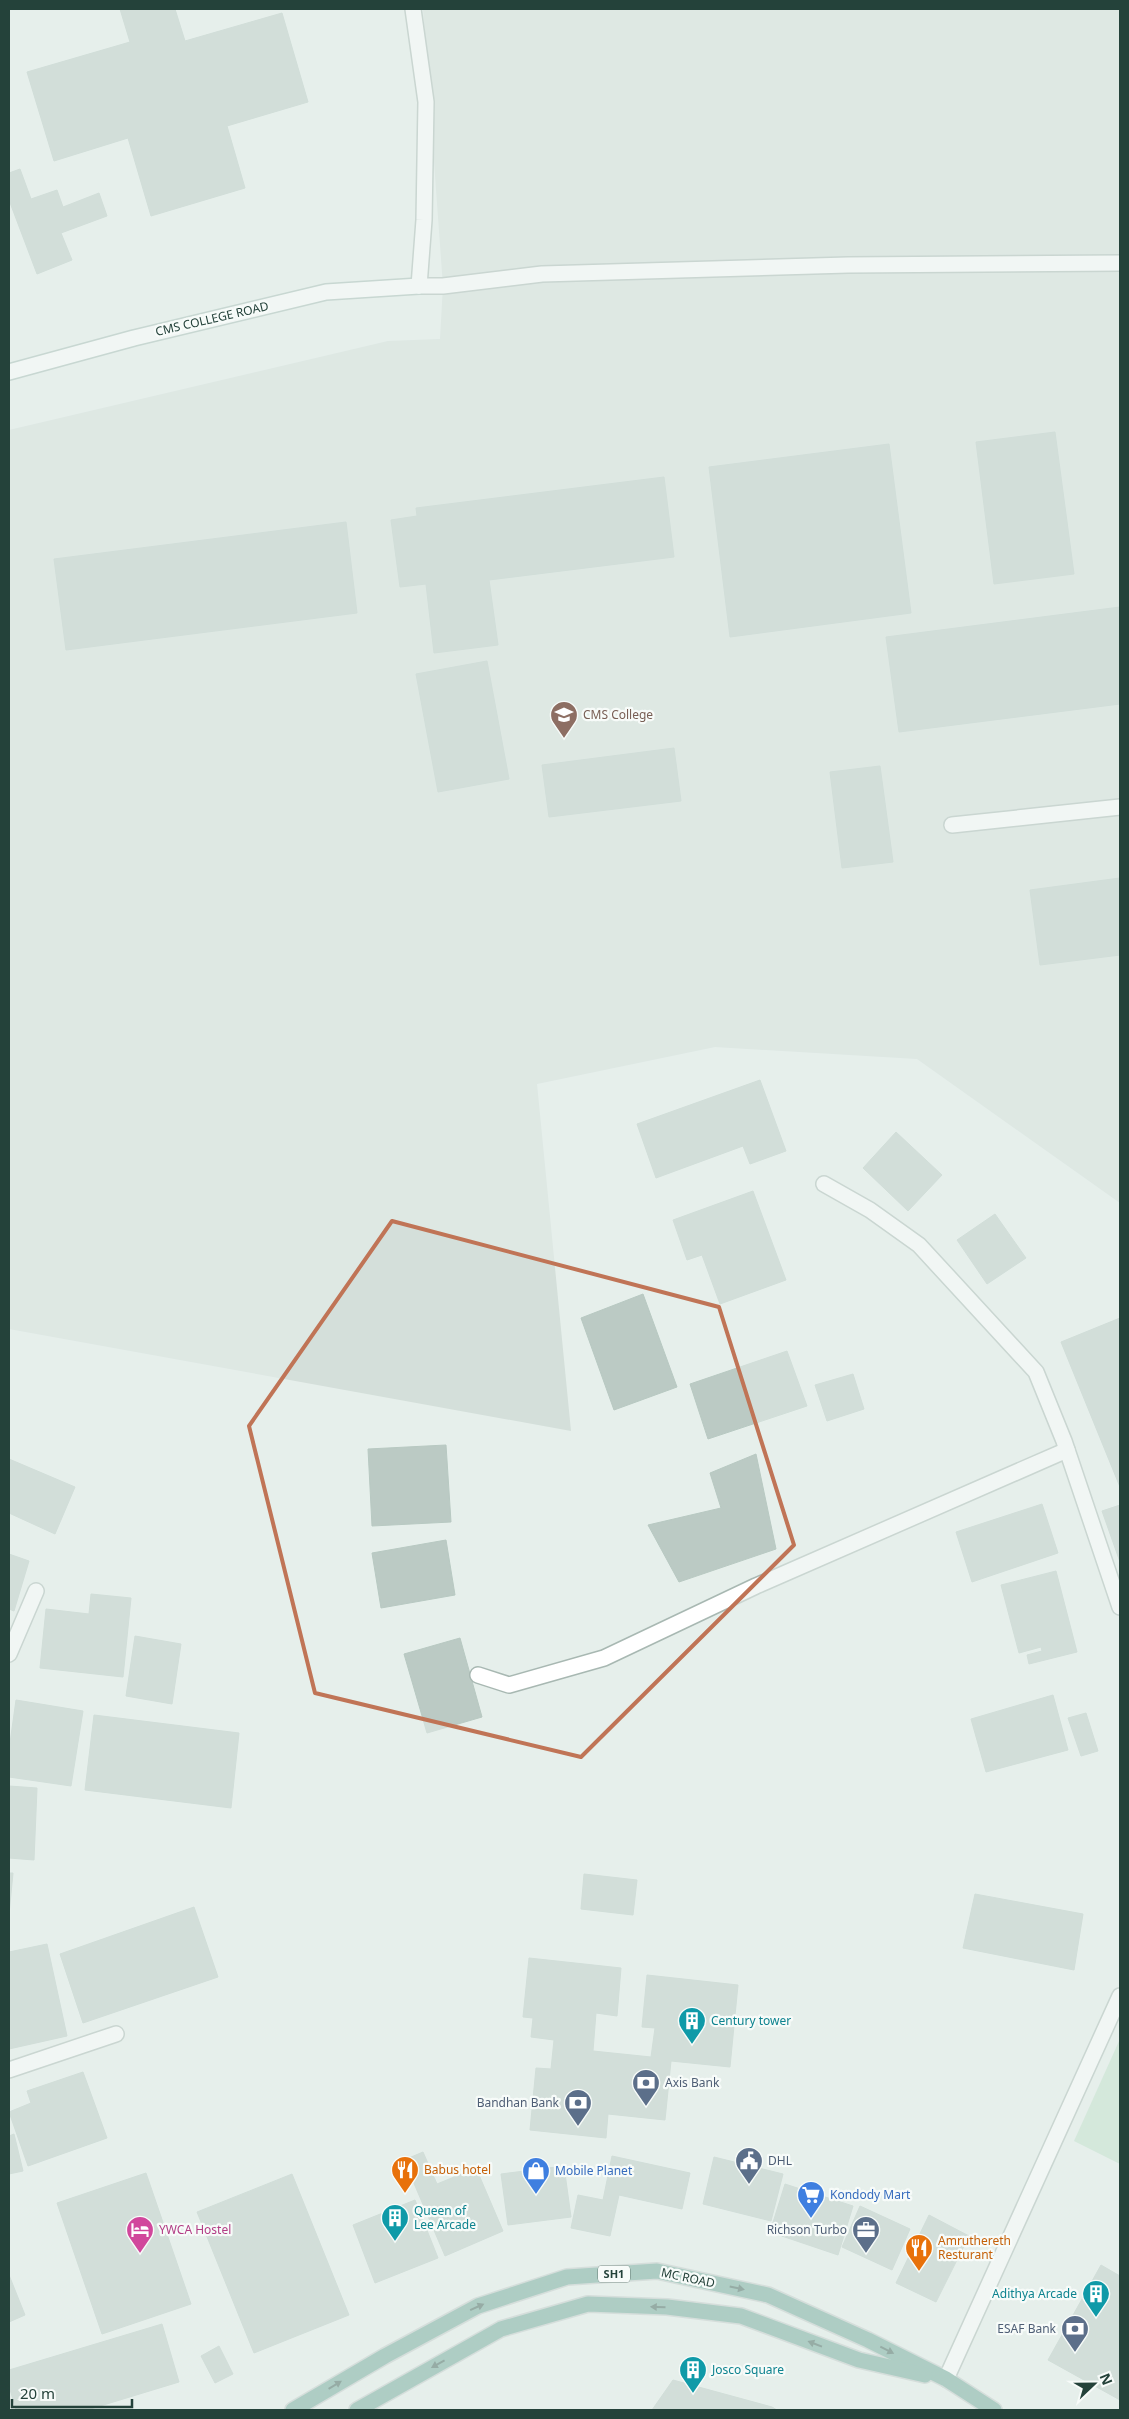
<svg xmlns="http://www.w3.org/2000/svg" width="1129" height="2419" viewBox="0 0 1129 2419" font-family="'Noto Sans',sans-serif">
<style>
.built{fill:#d4dfda}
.green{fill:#bfe0c8}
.building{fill:#bbcac4;stroke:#b8c9c2}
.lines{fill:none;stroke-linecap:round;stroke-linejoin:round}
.lane-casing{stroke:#a8b8b2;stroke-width:18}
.street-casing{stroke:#a8b8b2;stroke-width:18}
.secondary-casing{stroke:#a4bbb3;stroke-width:18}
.primary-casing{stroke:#c2cac8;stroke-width:18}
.lane{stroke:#fff;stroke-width:15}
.street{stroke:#fff;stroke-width:15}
.secondary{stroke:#fff;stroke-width:15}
.primary{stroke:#6aa596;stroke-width:15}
.oneway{fill:#365b51}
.marked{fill:none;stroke:#c07456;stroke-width:4;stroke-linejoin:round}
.labels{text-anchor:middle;stroke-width:4.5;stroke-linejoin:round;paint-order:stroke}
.shield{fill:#f7fbf9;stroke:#637a73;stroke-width:1}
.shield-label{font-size:11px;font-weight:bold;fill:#24423a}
.street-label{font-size:12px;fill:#24423a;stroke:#f7fbf9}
.education-label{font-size:12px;fill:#785e54;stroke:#f7fbf9;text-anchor:start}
.culture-label{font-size:12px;fill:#0d838f;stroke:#f7fbf9;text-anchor:start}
.service-label{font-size:12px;fill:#4e5e75;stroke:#f7fbf9;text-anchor:end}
.food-label{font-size:12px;fill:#c56008;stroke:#f7fbf9;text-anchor:start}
.shop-label{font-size:12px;fill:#366cbe;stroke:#f7fbf9;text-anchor:start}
.hotel-label{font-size:12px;fill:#b23c85;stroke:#f7fbf9;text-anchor:start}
</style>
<rect width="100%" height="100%" fill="#e6efeb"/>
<path class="built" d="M423,9H1120V1203L917,1059L715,1047L537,1084L571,1431L9,1329V430L388,341L440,339L443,286Z"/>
<path class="green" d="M1120,2039V2164L1074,2141Z"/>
<g class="building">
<path d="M120,9H175L185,41L282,13L308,102L227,126L245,188L151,216L128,138L54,161L27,72L130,42Z"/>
<path d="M20,169L31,199L57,190L63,207L99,193L107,216L61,233L72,260L37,274L9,200V173Z"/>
<path d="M1055,432L1074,574L994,584L976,442Z"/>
<path d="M889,444L911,613L730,637L709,467Z"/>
<path d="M664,477L674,557L489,580L498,645L434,653L426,584L400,587L391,520L417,516L416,508Z"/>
<path d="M346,522L357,613L66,650L54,559Z"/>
<path d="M1120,607V704L899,732L886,637Z"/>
<path d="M487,661L509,779L438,792L416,674Z"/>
<path d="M674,748L681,801L549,817L542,765Z"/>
<path d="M880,766L893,862L842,868L830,772Z"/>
<path d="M1120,878V955L1040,965L1030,890Z"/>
<path d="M760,1080L786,1151L750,1164L743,1146L656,1178L637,1124Z"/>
<path d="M896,1132L942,1175L908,1211L863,1168Z"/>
<path d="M753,1191L786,1280L720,1304L702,1255L687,1260L673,1220Z"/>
<path d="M995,1214L1026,1258L987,1284L957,1240Z"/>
<path d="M643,1294L677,1387L614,1410L581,1318Z"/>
<path d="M1120,1318V1487L1061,1342Z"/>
<path d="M787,1351L807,1406L708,1439L690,1384Z"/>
<path d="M853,1374L864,1409L827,1421L815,1385Z"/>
<path d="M446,1445L451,1522L372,1526L368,1449Z"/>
<path d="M756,1454L776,1549L679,1582L648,1525L721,1508L710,1473Z"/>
<path d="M9,1459L75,1487L55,1534L9,1513Z"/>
<path d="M1042,1504L1058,1553L972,1582L956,1532Z"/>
<path d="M1120,1505V1562L1102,1511Z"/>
<path d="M446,1540L455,1595L381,1608L372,1553Z"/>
<path d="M9,1554L29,1561L14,1611L9,1609Z"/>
<path d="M1056,1571L1077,1652L1029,1664L1027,1655L1042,1651L1041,1647L1019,1653L1001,1585Z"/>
<path d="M91,1594L131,1598L123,1677L40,1668L46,1609L89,1614Z"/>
<path d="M135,1636L181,1644L172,1704L126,1696Z"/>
<path d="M460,1638L482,1717L427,1733L404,1654Z"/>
<path d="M1053,1695L1068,1750L986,1772L971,1719Z"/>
<path d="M16,1700L83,1711L71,1786L9,1777V1750Z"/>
<path d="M1086,1713L1098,1751L1081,1756L1068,1718Z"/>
<path d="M94,1715L239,1733L231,1808L85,1790Z"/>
<path d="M9,1786L37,1788L34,1860L9,1858Z"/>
<path d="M9,1873H13L9,1914Z"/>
<path d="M584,1874L637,1880L633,1915L581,1909Z"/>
<path d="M975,1894L1083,1914L1074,1970L963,1948Z"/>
<path d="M194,1907L218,1977L83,2023L60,1954Z"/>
<path d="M47,1944L67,2036L9,2049V1952Z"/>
<path d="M529,1958L621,1968L617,2016L596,2013L593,2051L651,2057L655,2028L642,2027L647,1975L738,1985L730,2067L671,2061L665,2120L608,2114L606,2138L530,2130L536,2068L551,2069L554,2040L531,2037L533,2018L523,2017Z"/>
<path d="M83,2072L107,2138L28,2166L9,2112L31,2103L27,2091Z"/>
<path d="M14,2134L23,2171L9,2174V2136Z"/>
<path d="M423,2152L437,2184L476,2168L503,2231L445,2256L404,2160Z"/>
<path d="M612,2156L690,2173L682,2209L619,2195L610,2236L571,2228L578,2195L603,2200Z"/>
<path d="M714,2157L783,2174L771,2221L703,2204Z"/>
<path d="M564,2166L571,2217L508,2225L501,2174Z"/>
<path d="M146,2173L191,2304L102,2334L57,2203Z"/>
<path d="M292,2174L349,2315L254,2353L197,2212Z"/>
<path d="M785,2184L853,2206L838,2255L770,2232Z"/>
<path d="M415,2200L438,2258L375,2283L353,2225Z"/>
<path d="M860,2206L910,2229L892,2270L842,2247Z"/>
<path d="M929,2215L969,2236L936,2302L896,2283Z"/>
<path d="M1101,2265L1120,2276V2400L1048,2360Z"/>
<path d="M9,2275L25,2315L9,2322Z"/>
<path d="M162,2324L179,2382L87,2410H16L9,2386V2370Z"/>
<path d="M219,2346L233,2374L215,2383L201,2356Z"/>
<path d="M673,2380L772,2407L777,2410H652Z"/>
</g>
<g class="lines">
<defs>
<g id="lane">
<path d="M419,286H443L542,274L848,265L1120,263"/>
<path d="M952,825L1120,807"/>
</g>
<g id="street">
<path d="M413,9L426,102L424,220L419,286"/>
<path d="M824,1184L870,1210L919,1245L1036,1372L1064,1441L1120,1607"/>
<path d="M9,1654L36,1591"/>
<path d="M478,1675L509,1685L604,1658L756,1586L1067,1450"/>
<path d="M9,2070L116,2034"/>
<path d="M946,2379L1120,1996"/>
</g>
<path id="secondary" d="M9,372L134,338L326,292L419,286"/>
<g id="primary">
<path d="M293,2410L385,2356L478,2306L567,2277L657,2271L768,2295L868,2340L946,2379L994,2410"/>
<path d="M357,2410L501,2329L588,2304L667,2307L741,2316L859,2360L925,2375"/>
</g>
</defs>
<use href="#lane" class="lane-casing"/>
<use href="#street" class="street-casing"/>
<use href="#secondary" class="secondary-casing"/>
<use href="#primary" class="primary-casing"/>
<use href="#lane" class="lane"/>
<use href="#street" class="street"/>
<use href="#secondary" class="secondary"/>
<use href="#primary" class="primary"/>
</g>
<defs><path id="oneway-solid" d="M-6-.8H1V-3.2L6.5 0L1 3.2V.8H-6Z" transform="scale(1.25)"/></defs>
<g class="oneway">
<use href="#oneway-solid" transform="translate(737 2288) rotate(12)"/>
<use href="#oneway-solid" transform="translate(477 2307) rotate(-24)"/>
<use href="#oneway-solid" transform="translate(658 2307) rotate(-178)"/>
<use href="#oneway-solid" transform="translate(815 2344) rotate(-159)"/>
<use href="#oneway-solid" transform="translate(887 2350) rotate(27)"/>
<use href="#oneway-solid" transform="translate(438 2364) rotate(151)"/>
<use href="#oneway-solid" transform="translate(335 2385) rotate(-31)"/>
</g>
<path d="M0 0H1129V2419H0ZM392,1221L719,1307L794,1545L581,1757L315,1693L249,1426Z" fill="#e6efeb" fill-opacity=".55" fill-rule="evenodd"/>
<path class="marked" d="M392,1221L719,1307L794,1545L581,1757L315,1693L249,1426Z"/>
<defs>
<symbol id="university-pin" viewBox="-11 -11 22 30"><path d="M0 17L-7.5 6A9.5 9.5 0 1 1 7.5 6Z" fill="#8d6e63" stroke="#f7fbf9"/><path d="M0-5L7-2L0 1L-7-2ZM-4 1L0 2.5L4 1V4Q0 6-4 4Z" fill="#fff"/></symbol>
<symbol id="building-pin" viewBox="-11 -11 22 30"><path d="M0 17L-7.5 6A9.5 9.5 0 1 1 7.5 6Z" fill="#0f9aa8" stroke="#f7fbf9"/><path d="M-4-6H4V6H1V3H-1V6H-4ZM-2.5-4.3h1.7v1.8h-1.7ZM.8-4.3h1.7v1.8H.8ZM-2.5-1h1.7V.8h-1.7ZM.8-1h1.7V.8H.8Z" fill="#fff"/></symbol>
<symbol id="bank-pin" viewBox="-11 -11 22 30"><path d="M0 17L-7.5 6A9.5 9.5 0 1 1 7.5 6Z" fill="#5c6f8a" stroke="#f7fbf9"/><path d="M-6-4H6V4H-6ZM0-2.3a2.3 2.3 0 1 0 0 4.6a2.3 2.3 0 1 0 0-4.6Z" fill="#fff"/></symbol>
<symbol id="civic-pin" viewBox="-11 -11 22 30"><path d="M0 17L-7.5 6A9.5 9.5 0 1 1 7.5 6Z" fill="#5c6f8a" stroke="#f7fbf9"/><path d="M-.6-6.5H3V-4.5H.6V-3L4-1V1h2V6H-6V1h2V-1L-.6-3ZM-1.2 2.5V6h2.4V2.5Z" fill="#fff"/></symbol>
<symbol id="restaurant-pin" viewBox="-11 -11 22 30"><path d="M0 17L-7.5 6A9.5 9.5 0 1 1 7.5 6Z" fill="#e8710a" stroke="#f7fbf9"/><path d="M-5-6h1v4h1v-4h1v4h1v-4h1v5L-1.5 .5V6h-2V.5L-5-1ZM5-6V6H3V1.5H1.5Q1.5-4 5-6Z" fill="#fff"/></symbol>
<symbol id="shop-pin" viewBox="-11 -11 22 30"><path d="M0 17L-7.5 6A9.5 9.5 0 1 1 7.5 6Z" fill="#3f7fe0" stroke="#f7fbf9"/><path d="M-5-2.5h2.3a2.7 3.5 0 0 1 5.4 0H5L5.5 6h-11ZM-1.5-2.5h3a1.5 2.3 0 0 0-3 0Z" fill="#fff"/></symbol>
<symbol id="supermarket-pin" viewBox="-11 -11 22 30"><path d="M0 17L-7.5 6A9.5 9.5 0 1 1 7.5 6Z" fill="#3f7fe0" stroke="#f7fbf9"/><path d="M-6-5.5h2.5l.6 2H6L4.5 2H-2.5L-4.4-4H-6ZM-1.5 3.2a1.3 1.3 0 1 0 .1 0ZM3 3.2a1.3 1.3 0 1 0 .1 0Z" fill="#fff"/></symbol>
<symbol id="hotel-pin" viewBox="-11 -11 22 30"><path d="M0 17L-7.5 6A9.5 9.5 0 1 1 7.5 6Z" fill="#d1479c" stroke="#f7fbf9"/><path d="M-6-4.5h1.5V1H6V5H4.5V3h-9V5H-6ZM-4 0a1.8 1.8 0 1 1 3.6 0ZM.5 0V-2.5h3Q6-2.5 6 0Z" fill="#fff"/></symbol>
<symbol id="office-pin" viewBox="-11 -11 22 30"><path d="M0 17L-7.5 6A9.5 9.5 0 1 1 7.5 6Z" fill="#5c6f8a" stroke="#f7fbf9"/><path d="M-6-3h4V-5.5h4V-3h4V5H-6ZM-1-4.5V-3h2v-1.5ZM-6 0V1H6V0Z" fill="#fff"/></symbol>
</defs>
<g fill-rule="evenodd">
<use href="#university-pin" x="548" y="699" width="32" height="43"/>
<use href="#building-pin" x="676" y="2005" width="32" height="43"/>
<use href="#bank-pin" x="630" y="2067" width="32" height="43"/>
<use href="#bank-pin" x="562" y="2087" width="32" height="43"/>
<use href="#civic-pin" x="733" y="2145" width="32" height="43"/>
<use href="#restaurant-pin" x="389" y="2154" width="32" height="43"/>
<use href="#shop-pin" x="520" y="2155" width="32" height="43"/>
<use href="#supermarket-pin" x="795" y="2179" width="32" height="43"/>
<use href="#building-pin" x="379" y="2202" width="32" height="43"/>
<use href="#hotel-pin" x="124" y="2214" width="32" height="43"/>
<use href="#office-pin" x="850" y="2214" width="32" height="43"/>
<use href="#restaurant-pin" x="903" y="2232" width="32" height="43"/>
<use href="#building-pin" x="1080" y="2278" width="32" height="43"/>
<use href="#bank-pin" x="1059" y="2313" width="32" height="43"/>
<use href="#building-pin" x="677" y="2354" width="32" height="43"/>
</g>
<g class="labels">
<rect class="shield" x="598" y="2265.5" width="32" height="17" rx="4"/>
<g class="shield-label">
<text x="614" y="2278">SH1</text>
</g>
<g class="street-label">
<text transform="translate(212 319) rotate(-13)" y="4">CMS COLLEGE ROAD</text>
<text transform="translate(688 2278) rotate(12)" y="4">MC ROAD</text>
</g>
<g class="education-label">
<text x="583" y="719">CMS College</text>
</g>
<g class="culture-label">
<text x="711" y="2025">Century tower</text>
<text x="414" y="2215">Queen of<tspan x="414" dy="14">Lee Arcade</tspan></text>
<text x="1077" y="2298" text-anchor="end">Adithya Arcade</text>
<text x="712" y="2374">Josco Square</text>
</g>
<g class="service-label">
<text x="665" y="2087" text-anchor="start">Axis Bank</text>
<text x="559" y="2107">Bandhan Bank</text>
<text x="768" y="2165" text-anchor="start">DHL</text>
<text x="847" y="2234">Richson Turbo</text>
<text x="1056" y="2333">ESAF Bank</text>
</g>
<g class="food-label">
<text x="424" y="2174">Babus hotel</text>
<text x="938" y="2245">Amruthereth<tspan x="938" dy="14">Resturant</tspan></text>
</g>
<g class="shop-label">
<text x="555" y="2175">Mobile Planet</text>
<text x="830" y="2199">Kondody Mart</text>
</g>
<g class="hotel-label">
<text x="159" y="2234">YWCA Hostel</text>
</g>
</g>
<rect width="1129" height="2419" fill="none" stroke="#24423a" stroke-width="20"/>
<g transform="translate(1094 2384) rotate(68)" stroke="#f7fbf9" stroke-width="4" paint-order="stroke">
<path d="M0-4L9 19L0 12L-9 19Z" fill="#24423a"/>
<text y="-8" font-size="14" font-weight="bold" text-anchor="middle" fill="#24423a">N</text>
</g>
<path d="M12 2399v8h120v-8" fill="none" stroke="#24423a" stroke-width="2.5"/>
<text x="20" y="2399" font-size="15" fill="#24423a" stroke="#f7fbf9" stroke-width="4" paint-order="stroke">20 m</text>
</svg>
